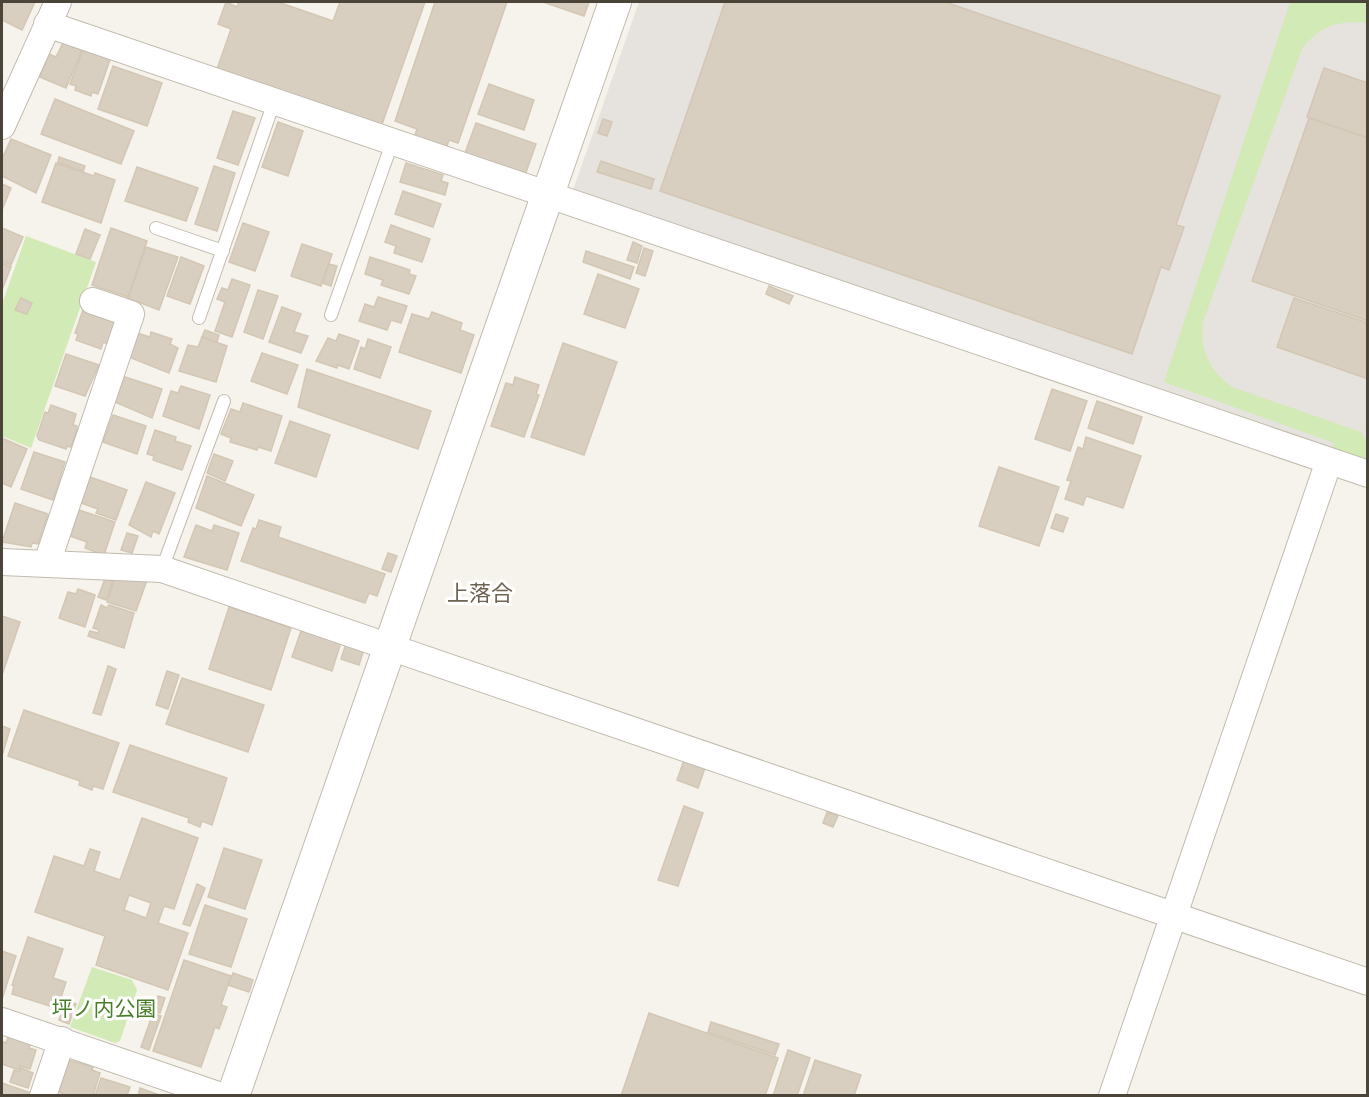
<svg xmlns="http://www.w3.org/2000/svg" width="1369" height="1097" viewBox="0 0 1369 1097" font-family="Karla,'Noto Sans JP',sans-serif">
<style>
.industrial{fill:#e6e2dd}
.green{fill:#d2eab5}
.building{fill:#d8cfc1;stroke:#d3c7b4;stroke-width:1.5;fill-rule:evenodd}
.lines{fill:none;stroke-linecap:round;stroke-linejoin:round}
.service-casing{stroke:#c2bbae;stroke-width:14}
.minor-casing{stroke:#c2bbae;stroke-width:28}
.tertiary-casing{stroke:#c2bbae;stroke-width:34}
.service{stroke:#fff;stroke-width:12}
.minor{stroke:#fff;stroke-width:26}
.tertiary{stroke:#fff;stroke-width:32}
.labels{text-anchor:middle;stroke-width:6;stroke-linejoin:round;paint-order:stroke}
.park-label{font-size:21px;fill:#4a7f2a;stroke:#fff}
.neighbourhood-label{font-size:22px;fill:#6e6250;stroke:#fff}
</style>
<rect width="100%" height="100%" fill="#f6f3ec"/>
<path class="industrial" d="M639,2H1367V466L572,193Z"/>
<g class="green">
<path d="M1290,2H1367V23C1340,20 1319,26 1302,49L1203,322C1200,351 1209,370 1232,387L1361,432L1367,441V463L1332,450L1334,443L1164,382Z"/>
<path d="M26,236L96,262L31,448L2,436V304Z"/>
<path d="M92,967L132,980L137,990L120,1041L115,1043L70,1027Z"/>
</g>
<g class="building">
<path d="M2,2H35L22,30L2,20Z"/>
<path d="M226,2L237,7L239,2H278L333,21L340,2H425L381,127L217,69L231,29L218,24Z"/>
<path d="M435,2H507L458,143L449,140L446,149L414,138L417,129L395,121Z"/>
<path d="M543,2H589L584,16Z"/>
<path d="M725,2H945L1220,96L1176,225L1184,227L1169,270L1161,267L1132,354L660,191Z"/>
<path d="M63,43L82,50L66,88L40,77L49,54L56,57Z"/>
<path d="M85,44L112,54L98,94L92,92L91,96L75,90L76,86L70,84Z"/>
<path d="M113,66L162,83L147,126L98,109Z"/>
<path d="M1324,68L1368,83V138L1307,117Z"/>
<path d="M489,84L534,100L524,130L478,114Z"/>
<path d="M55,99L134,131L121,164L41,134Z"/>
<path d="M233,111L255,118L238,165L217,158Z"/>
<path d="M1309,118L1368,138V321L1252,281Z"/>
<path d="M603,119L612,122L607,136L598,133Z"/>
<path d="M278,122L303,131L288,176L262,167Z"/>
<path d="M476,123L536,144L525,175L465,153Z"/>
<path d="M11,139L51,155L36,193L2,176V159Z"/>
<path d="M59,157L85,166L83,172L58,162Z"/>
<path d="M601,161L654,179L651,189L597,172Z"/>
<path d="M56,163L94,176L95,173L115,180L101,223L42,202Z"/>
<path d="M406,163L443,175L441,181L448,183L445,195L400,182Z"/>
<path d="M214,166L235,173L217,231L195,224Z"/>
<path d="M137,167L198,188L186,221L125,201Z"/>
<path d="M2,184L11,188L2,210Z"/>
<path d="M403,191L441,204L433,227L395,214Z"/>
<path d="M243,223L269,232L255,271L229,262Z"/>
<path d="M391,225L430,239L422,262L394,253L396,246L385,242Z"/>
<path d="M2,228L23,237L11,265L2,261Z"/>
<path d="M111,228L147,241L128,297L92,285Z"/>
<path d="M85,229L100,235L90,259L76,254Z"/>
<path d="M633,242L642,246L637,263L627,260Z"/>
<path d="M302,244L332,254L321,286L291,276Z"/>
<path d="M146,247L178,257L159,310L128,298Z"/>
<path d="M644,248L653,251L645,276L636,273Z"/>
<path d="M586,251L634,267L630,279L583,262Z"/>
<path d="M181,257L204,266L190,304L167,296Z"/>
<path d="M370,257L410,270L409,274L416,276L409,294L381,285L383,280L365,274Z"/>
<path d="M2,263L11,267L2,290Z"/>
<path d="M329,264L337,266L331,286L322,283Z"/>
<path d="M598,274L639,289L625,328L584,314Z"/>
<path d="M232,279L250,285L232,337L215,331L225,302L217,299L222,288L228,290Z"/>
<path d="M769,286L793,296L789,304L766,294Z"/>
<path d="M258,290L278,296L263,339L244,332Z"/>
<path d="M378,297L407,306L401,323L391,320L387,330L359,321L365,304L374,307Z"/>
<path d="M21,298L32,303L27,314L15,310Z"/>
<path d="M1294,298L1368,323V379L1277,347Z"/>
<path d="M282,307L301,314L294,332L308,336L301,353L269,342Z"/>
<path d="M83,310L115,322L108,344L103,342L101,349L76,340L78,334L75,333Z"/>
<path d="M432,312L462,323L460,330L474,335L461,373L399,352L412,314L429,319Z"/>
<path d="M205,330L219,335L217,342L202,337Z"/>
<path d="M151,332L172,339L170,344L178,348L169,373L129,357L137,333L150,337Z"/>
<path d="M339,334L359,341L349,369L338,365L337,368L316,361L328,338L336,341Z"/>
<path d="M202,337L227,346L216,382L179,371L188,345L198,347Z"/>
<path d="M368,339L391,347L380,378L354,369L361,347L365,349Z"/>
<path d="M563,343L617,362L584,455L531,437Z"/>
<path d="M262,353L298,365L287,394L251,381Z"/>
<path d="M66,354L99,365L85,396L55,386Z"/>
<path d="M307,369L431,411L418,449L298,407Z"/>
<path d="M122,376L162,389L152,418L113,401Z"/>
<path d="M515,377L539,385L536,394L539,395L524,437L491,426L506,383L513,385Z"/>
<path d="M181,386L210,395L199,429L163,416L171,391L178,393Z"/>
<path d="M1052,389L1087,401L1070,451L1035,439Z"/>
<path d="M1097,401L1142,417L1133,444L1088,428Z"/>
<path d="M243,403L282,416L271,451L258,447L257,450L230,442L231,438L221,434L231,409L240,412Z"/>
<path d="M51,405L76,414L73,425L77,426V430L71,447L67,446L66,449L39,440L37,436L45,412L48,413Z"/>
<path d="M113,415L146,426L137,454L103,442Z"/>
<path d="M290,421L330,435L316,477L275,463Z"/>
<path d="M155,430L176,437L175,441L191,446L182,470L153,460L154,456L147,454Z"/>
<path d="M1086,437L1141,456L1123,508L1086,496L1083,505L1065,499L1071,481L1067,480L1078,447L1083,449Z"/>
<path d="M2,438L27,449L11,487L2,483Z"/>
<path d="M34,452L65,462L53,500L21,489Z"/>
<path d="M214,454L233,461L225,481L207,473Z"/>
<path d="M999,467L1059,487L1039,546L979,526Z"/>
<path d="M207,476L254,495L241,526L196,508Z"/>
<path d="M90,477L127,490L116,520L96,513L98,509L81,503Z"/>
<path d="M146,482L175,493L159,534L153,531L151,537L129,525Z"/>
<path d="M15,503L48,514L38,544L32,543L31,547L2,542Z"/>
<path d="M79,510L115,522L104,555L85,548L87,542L70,536Z"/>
<path d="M1056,514L1068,518L1063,532L1051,528Z"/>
<path d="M259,520L281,527L278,537L385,574L377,596L369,593L365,603L241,561L253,528L256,529Z"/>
<path d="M196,525L212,531L214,525L239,533L227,570L184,557Z"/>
<path d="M127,533L138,536L132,553L121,550Z"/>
<path d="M388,553L397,556L391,572L382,569Z"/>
<path d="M123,576L147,580L136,611L107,602L115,578L122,580Z"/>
<path d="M105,579L113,581L106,600L98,597Z"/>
<path d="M78,589L95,595L85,627L59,618L68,592L76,594Z"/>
<path d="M101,605L107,608L109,605L134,613L124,648L88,636L90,631L98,633L99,630L93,628Z"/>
<path d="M229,607L291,628L271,690L209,669Z"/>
<path d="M2,616L20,622L2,675Z"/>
<path d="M302,628L341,642L332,671L292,657Z"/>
<path d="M346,644L364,649L359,665L341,659Z"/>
<path d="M108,666L116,669L101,715L93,713Z"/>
<path d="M167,671L179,675L168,709L156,705Z"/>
<path d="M182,678L264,705L248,752L166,724Z"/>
<path d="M24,710L119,743L103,789L93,786L92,790L79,785L80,781L8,756Z"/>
<path d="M2,726L10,729L2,756Z"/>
<path d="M130,745L227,778L212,825L202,821L200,827L188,822L189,818L113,792Z"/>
<path d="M684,760L705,768L698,788L677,780Z"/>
<path d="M684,806L703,813L678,886L658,880Z"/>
<path d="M827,812L838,816L833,827L823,823Z"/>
<path d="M142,818L198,838L174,909L164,906L158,923L188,933L168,990L96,965L105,936L35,912L54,856L84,866L90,849L100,852L94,871L120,880ZM129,895L151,903L146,918L124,910Z"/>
<path d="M224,848L262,860L245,909L208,897Z"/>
<path d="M197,884L205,888L190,926L183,924Z"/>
<path d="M205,905L247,919L231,967L189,954Z"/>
<path d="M28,937L63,949L53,978L66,982L61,998L57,996L53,1007L12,994L14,986L12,985Z"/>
<path d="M2,951L16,956L2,999Z"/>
<path d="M184,960L231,976L221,1005L227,1007L219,1029L215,1027L201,1067L153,1051Z"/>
<path d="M233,973L253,980L249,992L228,985Z"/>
<path d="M158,996L165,998L160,1013L153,1011Z"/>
<path d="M66,1000L76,1004L69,1024L59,1020Z"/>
<path d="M153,1013L161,1016L149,1050L141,1047Z"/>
<path d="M649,1013L778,1058L765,1096H621Z"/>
<path d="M711,1022L779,1044L775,1055L708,1032Z"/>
<path d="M8,1037L30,1044L29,1048L36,1050L30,1069L20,1066L19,1070L2,1064V1041L6,1043Z"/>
<path d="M788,1050L810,1058L797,1096H773Z"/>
<path d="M69,1060L93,1067L92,1070L100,1073L93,1096H69L59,1092Z"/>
<path d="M815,1060L861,1075L854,1096H803Z"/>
<path d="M21,1068L33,1073L28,1088L10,1082L14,1070L19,1072Z"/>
<path d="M101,1078L130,1087L127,1096H95Z"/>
<path d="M2,1083L31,1093L30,1096H2Z"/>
<path d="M140,1088L162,1096H138Z"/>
</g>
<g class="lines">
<defs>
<g id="service">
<path d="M156,228L223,251"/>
<path d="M331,315L392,143"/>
<path d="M199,318L274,102"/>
<path d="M162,569L224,401"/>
</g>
<g id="minor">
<path d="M47,24L1368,474"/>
<path d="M2,126L58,2"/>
<path d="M2,562L162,569L1368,982"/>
<path d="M47,563L131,314L93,301"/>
<path d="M2,1021L221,1096"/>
<path d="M43,1096L62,1040"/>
<path d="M1112,1096L1329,461"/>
</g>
<path id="tertiary" d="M233,1096L615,2"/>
</defs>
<use href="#service" class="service-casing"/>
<use href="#minor" class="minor-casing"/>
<use href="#tertiary" class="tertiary-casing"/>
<use href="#service" class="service"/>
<use href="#minor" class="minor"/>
<use href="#tertiary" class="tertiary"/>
</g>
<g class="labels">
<g class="park-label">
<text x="104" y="1016">坪ノ内公園</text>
</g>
<g class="neighbourhood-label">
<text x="480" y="601">上落合</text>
</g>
</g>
<rect width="1369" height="1097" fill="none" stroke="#4b4439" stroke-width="6"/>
</svg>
